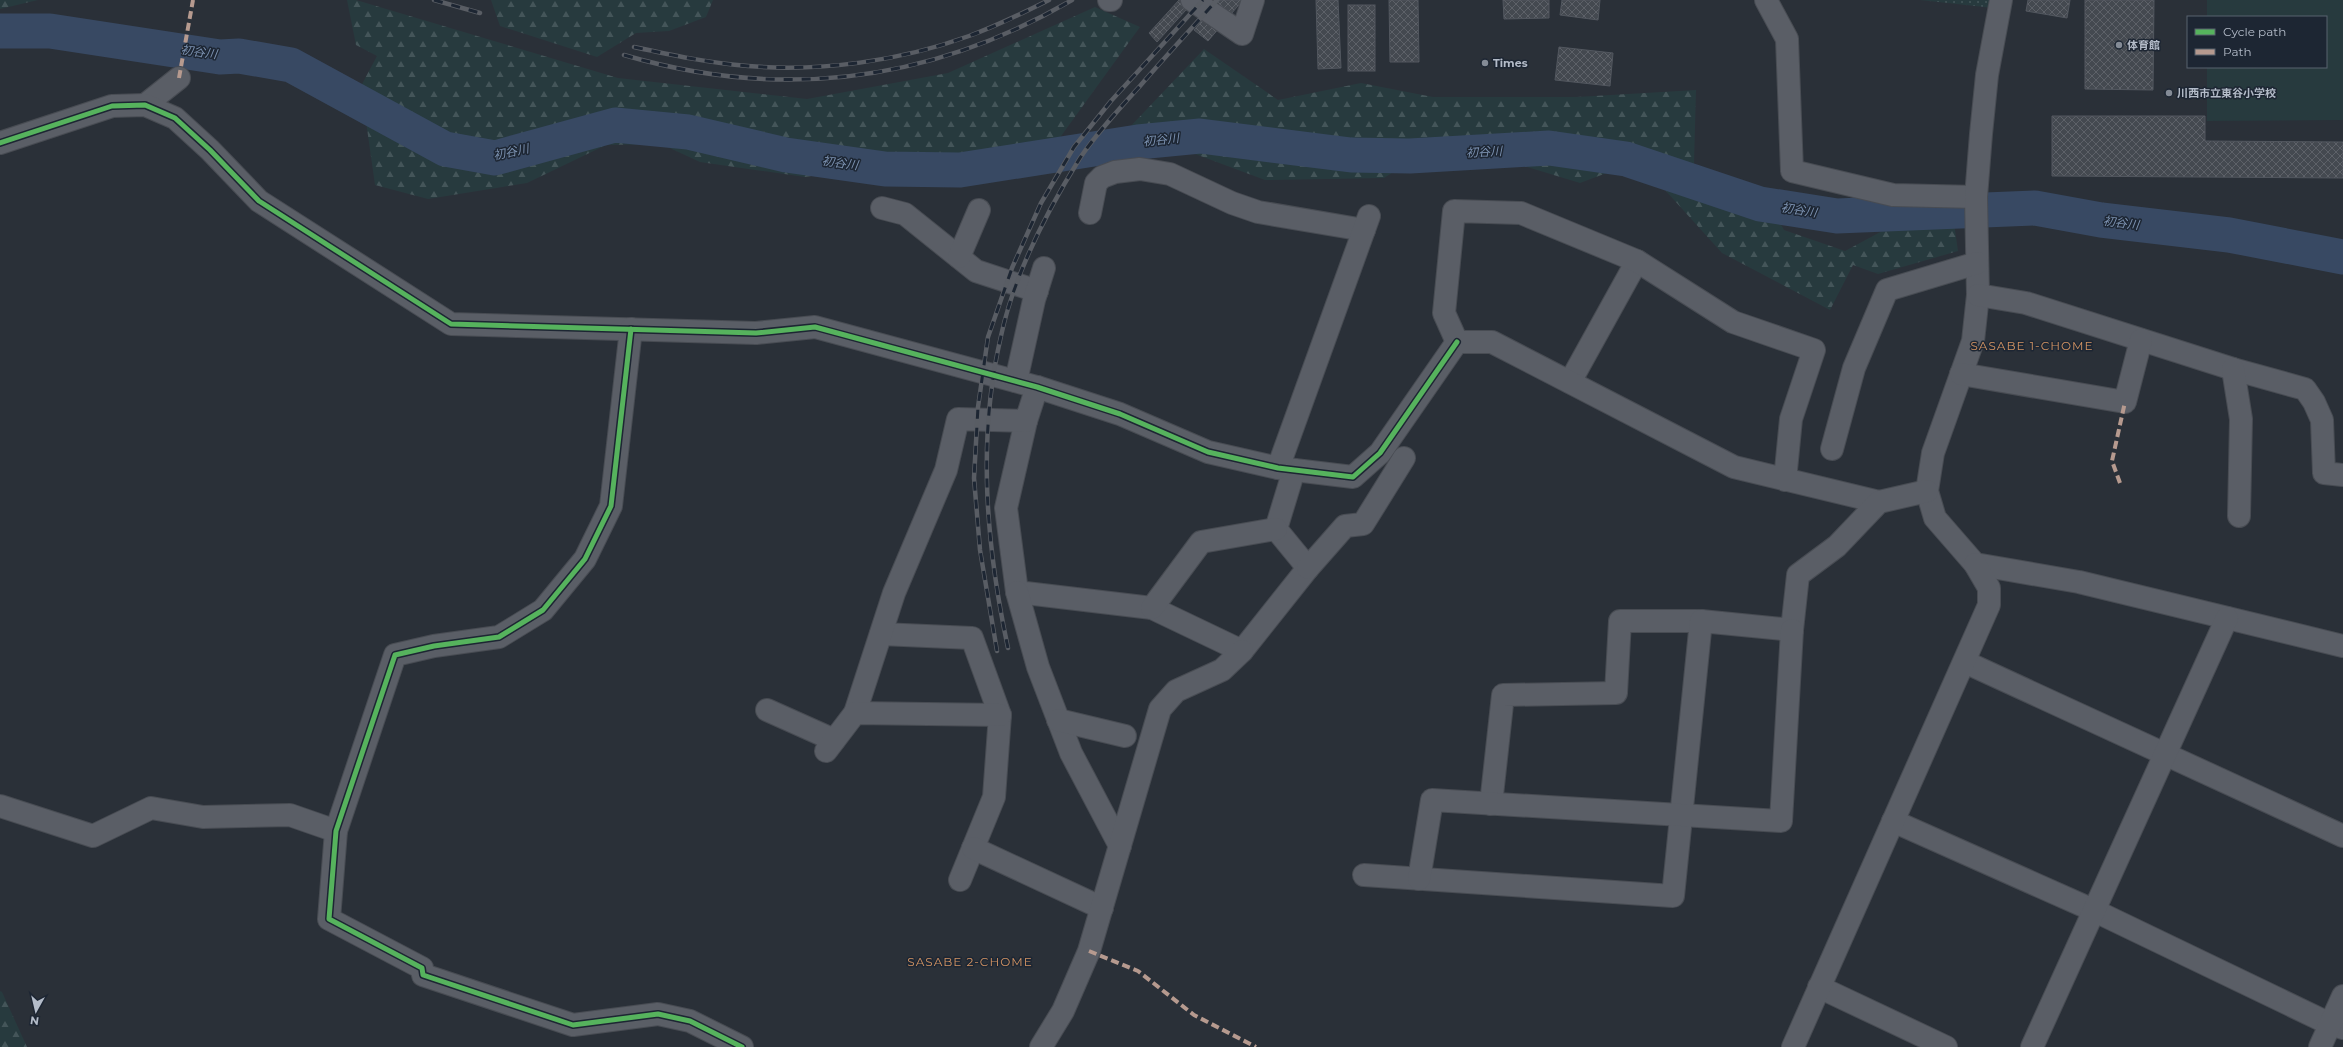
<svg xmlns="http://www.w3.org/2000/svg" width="2343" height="1047" viewBox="0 0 2343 1047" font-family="Montserrat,'Noto Sans JP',sans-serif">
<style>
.green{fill:url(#green-dots)}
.forest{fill:url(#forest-firs)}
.pitch{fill:#273a3e}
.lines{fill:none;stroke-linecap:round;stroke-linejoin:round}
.river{stroke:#384963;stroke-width:35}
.building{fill:url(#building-cross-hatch);stroke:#52575f}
.minor-casing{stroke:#484c53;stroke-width:24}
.minor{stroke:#5a5e66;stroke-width:22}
.rail-casing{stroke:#595d64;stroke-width:4.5}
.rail{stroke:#1d2633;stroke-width:3;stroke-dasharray:9;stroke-linecap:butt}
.quiet{stroke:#b69a8f;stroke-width:4;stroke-dasharray:8 4;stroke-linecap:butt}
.cycleway-casing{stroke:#1d2633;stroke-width:8}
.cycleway{stroke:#56b35d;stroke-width:5}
.poi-dot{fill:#848b96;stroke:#1d2633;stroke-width:1.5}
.labels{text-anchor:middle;stroke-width:3;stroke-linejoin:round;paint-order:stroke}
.poi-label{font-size:11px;font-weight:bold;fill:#b4bcc9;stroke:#1d2633;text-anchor:start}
.water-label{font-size:12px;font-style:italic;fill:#7c92b1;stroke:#1d2633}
.neighbourhood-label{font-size:12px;letter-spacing:1px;fill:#d59563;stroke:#1d2633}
</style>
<defs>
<pattern id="green-dots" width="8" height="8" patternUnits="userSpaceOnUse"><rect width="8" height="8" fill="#273a3e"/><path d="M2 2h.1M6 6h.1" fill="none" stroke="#445559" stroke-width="1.8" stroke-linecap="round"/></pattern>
<pattern id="forest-firs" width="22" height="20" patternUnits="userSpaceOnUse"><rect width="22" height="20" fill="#273a3e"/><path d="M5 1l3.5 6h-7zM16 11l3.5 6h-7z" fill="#445559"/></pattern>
<pattern id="building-cross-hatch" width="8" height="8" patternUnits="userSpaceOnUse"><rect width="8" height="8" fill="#444950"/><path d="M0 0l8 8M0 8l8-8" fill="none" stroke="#5d6168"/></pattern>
</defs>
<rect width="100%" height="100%" fill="#2a3038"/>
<path class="green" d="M1920,0H1994L1993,8Z"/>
<g class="forest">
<path d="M0,0H38L0,9Z"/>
<path d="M347,0H356L618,78L807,99L948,73L1095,7L1140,27L1056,143L946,156L805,177L700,162L661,144L606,145L527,183L428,199L375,185L361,86L377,56L356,45Z"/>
<path d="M491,0H713L706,17L669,31L636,33L597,57L500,26Z"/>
<path d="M1204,49L1278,100L1361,83L1433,97H1577L1696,90L1694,164L1765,194L1784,230L1845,251L1884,230L1954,223L1958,251L1878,274L1853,265L1830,310L1722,253L1665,190L1612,171L1580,183L1442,141L1384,178L1265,180L1128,129Z"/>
<path d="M0,991L2,992L27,1047H0Z"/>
</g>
<path class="pitch" d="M2207,0H2343V120L2207,121V67H2326V17H2207Z"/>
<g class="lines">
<path class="river" d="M0,31H50L220,57L239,56L291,65L445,149L495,158L615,125L688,132L786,155L885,169L960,170L1138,142L1200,136L1351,155L1410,156L1549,148L1626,159L1760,204L1837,216L2035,208L2101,220L2229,235L2343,257"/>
</g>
<g class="building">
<path d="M1179,0H1195L1157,42L1149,33Z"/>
<path d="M1220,0H1243L1208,41L1194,30Z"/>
<path d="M1316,0H1338L1341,68L1318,69Z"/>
<path d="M1389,0H1418L1419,62H1390Z"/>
<path d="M1503,0H1549V18L1504,19Z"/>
<path d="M1562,0H1600L1598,20L1560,15Z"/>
<path d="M2028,0H2070L2067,18L2026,11Z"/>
<path d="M2085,0H2154L2153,90L2085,89Z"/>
<rect x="1348" y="5" width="27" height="66"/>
<path d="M1559,47L1613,53L1610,86L1555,80Z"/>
<path d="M2052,116H2205V141L2343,142V178L2052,176Z"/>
</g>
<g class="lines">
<defs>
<g id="minor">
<path d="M1109,0H1111"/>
<path d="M1192,0L1242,34L1253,0"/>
<path d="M1766,0L1787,39L1792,171L1893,195L1976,197"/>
<path d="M2001,0L1987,75L1981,134L1976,197L1978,295L1973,341L1933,453L1927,491L1935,518L1975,564L2079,582L2343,646"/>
<path d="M145,105L179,78"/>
<path d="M0,143L112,106L145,105L175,118L210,150L259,201L451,324L756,333L815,327L1037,387L1120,414L1208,452L1278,468L1353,477L1380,453L1457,342"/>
<path d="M882,208L905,214L976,271L1037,291"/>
<path d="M1090,213L1096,183L1102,177L1115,172L1140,169L1170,174L1232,203L1258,212L1364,230"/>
<path d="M959,257L979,210"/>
<path d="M1978,295L2026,303L2233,369L2305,389L2314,402L2322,420L2324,473L2343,475"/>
<path d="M631,329L611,506L585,559L543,610L499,637L434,646L395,655L336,831L329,919L422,968L423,975L573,1025L658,1014L690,1021L742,1047"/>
<path d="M2233,369L2241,419L2239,516"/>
<path d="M1961,374L2125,402L2141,340"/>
<path d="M1016,381L1034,300L1044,268"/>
<path d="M1570,382L1637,261"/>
<path d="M1026,421L1006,508L1017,592L1152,608L1242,651L1308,568L1276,529L1294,470"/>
<path d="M1832,449L1854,368L1887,290L1977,263"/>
<path d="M1278,468L1369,216"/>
<path d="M1785,480L1791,419L1814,350L1733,322L1637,261L1521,213L1454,211L1444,313L1457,342H1492L1734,467L1879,502"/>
<path d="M1308,568L1345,526L1363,524L1404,458"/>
<path d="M1017,592L1038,667L1071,753L1120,846"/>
<path d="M1152,608L1201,542L1276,529"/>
<path d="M881,634L972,638L1000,715L994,797L960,880"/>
<path d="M1965,662L2343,836"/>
<path d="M767,710L834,740"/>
<path d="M855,713L894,593L946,470L958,419L1026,421L1037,387"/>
<path d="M1058,720L1125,736"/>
<path d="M826,751L855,713L1000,715"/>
<path d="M1491,804L1503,695L1616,693L1620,621H1701"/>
<path d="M0,806L93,836L151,808L203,817L290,815L336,831"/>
<path d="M1893,821L2093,910L2330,1024L2343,1028"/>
<path d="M973,848L1102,908"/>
<path d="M1364,875L1673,896L1701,621L1792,630L1798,575L1837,546L1879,502L1927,491"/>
<path d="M1419,879L1432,800L1781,821L1792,630"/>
<path d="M1819,987L1946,1047"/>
<path d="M1041,1047L1063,1011L1089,951L1160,709L1176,691L1222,670L1242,651"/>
<path d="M1793,1047L1989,605V588L1975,564"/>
<path d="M2032,1047L2227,618"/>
<path d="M2320,1047L2343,996"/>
</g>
</defs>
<use href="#minor" class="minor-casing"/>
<use href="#minor" class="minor"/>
<defs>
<g id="rail">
<path d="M434,0L480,13"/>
<path d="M634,47C671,55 709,63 748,66C821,72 900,61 969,36C997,26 1023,13 1049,0"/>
<path d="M624,55C781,101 931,82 1072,0"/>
<path d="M1008,648C986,545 977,439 1001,336C1014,275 1047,211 1080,158C1097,133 1119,109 1140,86C1165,57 1191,29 1217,0"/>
<path d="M997,651L980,550L974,478L978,407L988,337L1012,268L1041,203L1074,147L1111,101L1203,0"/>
</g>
</defs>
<use href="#rail" class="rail-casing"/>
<use href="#rail" class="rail"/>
<g class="quiet">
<path d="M179,78L193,0"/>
<path d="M2120,483L2112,461L2125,402"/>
<path d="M1089,951L1138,971L1194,1015L1256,1047"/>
</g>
<defs>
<g id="cycleway">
<path d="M0,143L112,106L145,105L175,118L210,150L259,201L451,324L756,333L815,327L1037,387L1120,414L1208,452L1278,468L1353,477L1380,453L1457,342"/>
<path d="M631,329L611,506L585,559L543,610L499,637L434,646L395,655L336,831L329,919L422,968L423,975L573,1025L658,1014L690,1021L742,1047"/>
</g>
</defs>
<use href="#cycleway" class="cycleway-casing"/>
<use href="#cycleway" class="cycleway"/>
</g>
<g class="poi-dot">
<circle cx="2119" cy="45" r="4"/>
<circle cx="1485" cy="63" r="4"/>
<circle cx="2169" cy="93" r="4"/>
</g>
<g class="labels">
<g class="poi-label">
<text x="2127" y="49">体育館</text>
<text x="1493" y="67">Times</text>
<text x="2177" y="97">川西市立東谷小学校</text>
</g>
<g class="water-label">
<text transform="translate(199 52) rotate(8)" y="4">初谷川</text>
<text transform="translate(1161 140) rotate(-6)" y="4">初谷川</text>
<text transform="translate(511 152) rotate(-12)" y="4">初谷川</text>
<text transform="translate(1484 152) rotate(-3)" y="4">初谷川</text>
<text transform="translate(840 163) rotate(8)" y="4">初谷川</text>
<text transform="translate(1799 210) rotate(9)" y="4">初谷川</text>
<text transform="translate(2121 223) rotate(7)" y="4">初谷川</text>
</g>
<g class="neighbourhood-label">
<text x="2032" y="350">SASABE 1-CHOME</text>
<text x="970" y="966">SASABE 2-CHOME</text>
</g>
</g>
<rect x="2187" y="16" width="140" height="52" fill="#1d2633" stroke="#59626f"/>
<rect x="2195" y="29" width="20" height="6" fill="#56b35d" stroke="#59626f"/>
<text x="2223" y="36" font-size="12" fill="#b4bcc9">Cycle path</text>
<rect x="2195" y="49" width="20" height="6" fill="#b69a8f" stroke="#59626f"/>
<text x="2223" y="56" font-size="12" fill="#b4bcc9">Path</text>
<g transform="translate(36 1011) rotate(188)" stroke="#1d2633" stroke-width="3" paint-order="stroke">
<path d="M0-3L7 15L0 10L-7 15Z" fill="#b4bcc9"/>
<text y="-6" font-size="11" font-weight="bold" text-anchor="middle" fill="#b4bcc9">N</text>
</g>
</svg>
